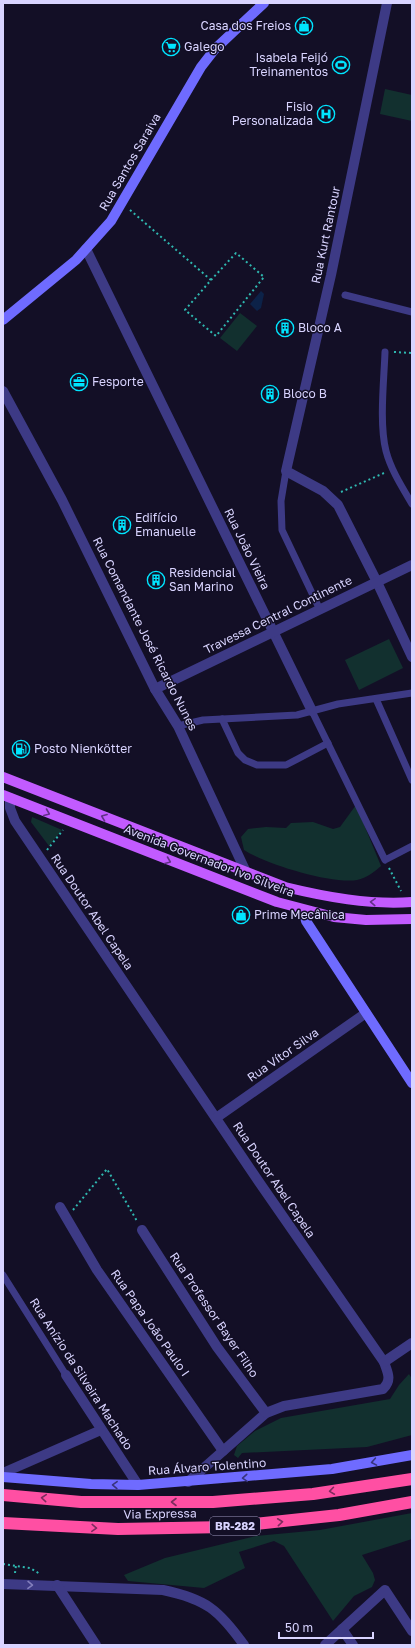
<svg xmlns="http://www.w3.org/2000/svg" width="415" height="1648" viewBox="0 0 415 1648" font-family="'Golos Text',sans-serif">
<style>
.green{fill:#12302f}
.water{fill:#0c2248}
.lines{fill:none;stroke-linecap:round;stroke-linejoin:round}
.path{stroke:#2fb8b0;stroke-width:2;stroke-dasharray:2 3;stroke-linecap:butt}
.lane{stroke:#3d3a85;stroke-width:7}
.street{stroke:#3d3a85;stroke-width:10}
.secondary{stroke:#6f6bff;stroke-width:10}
.primary{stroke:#c25bff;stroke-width:10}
.highway{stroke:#ff4fa3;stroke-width:12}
.oneway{stroke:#623188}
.oneway2{stroke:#38347d}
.oneway3{stroke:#7d2c5e}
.oneway4{stroke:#837fbc}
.labels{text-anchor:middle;stroke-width:3;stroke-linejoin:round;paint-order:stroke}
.shield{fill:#130f26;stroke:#9e99be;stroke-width:1}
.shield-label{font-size:11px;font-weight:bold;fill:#d9d4ff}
.poi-label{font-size:12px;fill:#d9d4ff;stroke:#130f26;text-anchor:start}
.street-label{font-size:12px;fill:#d9d4ff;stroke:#130f26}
</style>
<rect width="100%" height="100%" fill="#130f26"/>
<g class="green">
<path d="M385,89L412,95V121L380,114Z"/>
<path d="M240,313L257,326L237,351L220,338Z"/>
<path d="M389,639L403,668L359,690L345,660Z"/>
<path d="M356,805L381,866C374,872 367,878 357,880C330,884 266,864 244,850L241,837L248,829L266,827L286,828L291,823L313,822L333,829L340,827Z"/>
<path d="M32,817L62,830L49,846L31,822Z"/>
<path d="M409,1374L412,1379V1435L367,1447L242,1453L238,1458L234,1455L237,1446L255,1431L281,1418L390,1399L399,1385Z"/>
<path d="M412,1513V1539L362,1555L373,1573L375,1580L372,1587L354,1596L333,1621L284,1546L274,1541L239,1552L245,1568L204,1588L128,1581L124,1575L165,1558L256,1536L320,1530Z"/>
</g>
<path class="water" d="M261,291L264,294L261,308L257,311L250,304Z"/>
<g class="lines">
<g class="path">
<path d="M130,210L211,280L185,310L216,336L264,277L236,253L211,280"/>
<path d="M394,352L412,353"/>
<path d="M341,492L384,473"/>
<path d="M47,850L63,830"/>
<path d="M389,868L401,891"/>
<path d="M73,1210L107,1169L137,1221"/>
<path d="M3,1564L30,1568L40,1574"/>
<path d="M15,1573L16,1565"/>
</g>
<g class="lane">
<path d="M345,295L412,312"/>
<path d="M385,352C384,381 379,423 386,451C391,470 402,487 412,504"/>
<path d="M286,471L281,501L282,530L320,610"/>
<path d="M376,699L412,780"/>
<path d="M312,711L385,860L412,846"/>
<path d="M222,719L238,753L245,760L257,765H286L328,743"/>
<path d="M178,726L203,720L297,715L338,704L412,693"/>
<path d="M3,1275L66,1375"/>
</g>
<g class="street">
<path d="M387,3L331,275L286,471L323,491L338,505L377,582L412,657"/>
<path d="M86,249L312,711"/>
<path d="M3,391L62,500L155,689L178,726L246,872"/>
<path d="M155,689L412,565"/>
<path d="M10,798V808L15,821L259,1182L384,1362C388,1373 392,1380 383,1389L284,1406L266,1413L188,1482"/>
<path d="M216,1118L366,1013"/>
<path d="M60,1207L97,1270L223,1451"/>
<path d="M142,1230L217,1347L266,1413"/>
<path d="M384,1362L412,1343"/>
<path d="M66,1375L138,1485"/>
<path d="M3,1473L101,1430"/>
<path d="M3,1584L163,1590C206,1599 219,1610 244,1645"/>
<path d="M57,1585L96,1645"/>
<path d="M342,1629L353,1645"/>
<path d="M325,1645L385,1590L412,1631"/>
</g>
<g class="secondary">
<path d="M3,320L76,260L111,221L201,67L215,49L264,3"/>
<path d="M303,910L306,921L412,1083"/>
<path d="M3,1477L91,1484L138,1485L332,1469L412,1455"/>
</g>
<g class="primary">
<path d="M3,777L285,887C326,897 369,905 412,902"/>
<path d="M3,795L277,902L334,917L366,920L412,919"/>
</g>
<g class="highway">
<path d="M3,1495L81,1502H213L313,1494L412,1479"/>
<path d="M3,1523L118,1529L227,1527L339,1515L412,1502"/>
</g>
</g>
<defs><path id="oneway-chevron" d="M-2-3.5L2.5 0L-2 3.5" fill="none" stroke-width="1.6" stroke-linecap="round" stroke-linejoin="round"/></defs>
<g class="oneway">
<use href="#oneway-chevron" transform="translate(47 813) rotate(22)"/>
<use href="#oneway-chevron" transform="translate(104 817) rotate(-159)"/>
<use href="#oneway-chevron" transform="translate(168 861) rotate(22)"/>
<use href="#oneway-chevron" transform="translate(373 902) rotate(-177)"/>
</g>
<g class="oneway2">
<use href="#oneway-chevron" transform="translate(374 1462) rotate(170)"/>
<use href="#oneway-chevron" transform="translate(245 1478) rotate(176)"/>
<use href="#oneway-chevron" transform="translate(115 1485) rotate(-178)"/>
</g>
<g class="oneway3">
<use href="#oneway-chevron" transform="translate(332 1491) rotate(172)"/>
<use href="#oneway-chevron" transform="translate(44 1498) rotate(-175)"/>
<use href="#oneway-chevron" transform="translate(174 1502) rotate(-180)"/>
<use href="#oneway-chevron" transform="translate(280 1522) rotate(-6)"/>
<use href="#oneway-chevron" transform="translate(94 1528) rotate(3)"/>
</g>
<use class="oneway4" href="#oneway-chevron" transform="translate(30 1585) rotate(1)"/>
<defs>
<symbol id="shop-ring" viewBox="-11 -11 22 22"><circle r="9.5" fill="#130f26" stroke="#00e5ff" stroke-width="1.5"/><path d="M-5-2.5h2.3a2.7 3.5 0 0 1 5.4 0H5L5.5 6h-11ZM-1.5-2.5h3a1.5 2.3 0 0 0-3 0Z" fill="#00e5ff"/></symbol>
<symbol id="supermarket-ring" viewBox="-11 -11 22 22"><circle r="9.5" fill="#130f26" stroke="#00e5ff" stroke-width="1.5"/><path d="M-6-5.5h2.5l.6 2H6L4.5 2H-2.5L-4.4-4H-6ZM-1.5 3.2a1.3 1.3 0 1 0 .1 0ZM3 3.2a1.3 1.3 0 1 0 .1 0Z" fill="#00e5ff"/></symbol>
<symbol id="stadium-ring" viewBox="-11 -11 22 22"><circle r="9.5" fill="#130f26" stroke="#00e5ff" stroke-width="1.5"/><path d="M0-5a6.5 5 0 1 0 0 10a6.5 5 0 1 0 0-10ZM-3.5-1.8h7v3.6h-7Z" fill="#00e5ff"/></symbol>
<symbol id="hospital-ring" viewBox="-11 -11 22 22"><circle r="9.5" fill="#130f26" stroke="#00e5ff" stroke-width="1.5"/><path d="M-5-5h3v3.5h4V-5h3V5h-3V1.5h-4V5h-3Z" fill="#00e5ff"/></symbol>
<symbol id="building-ring" viewBox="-11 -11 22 22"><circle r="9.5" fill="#130f26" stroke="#00e5ff" stroke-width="1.5"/><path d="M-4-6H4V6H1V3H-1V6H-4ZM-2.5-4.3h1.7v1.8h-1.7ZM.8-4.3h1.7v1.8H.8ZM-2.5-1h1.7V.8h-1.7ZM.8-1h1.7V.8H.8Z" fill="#00e5ff"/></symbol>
<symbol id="office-ring" viewBox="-11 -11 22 22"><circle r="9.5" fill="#130f26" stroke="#00e5ff" stroke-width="1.5"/><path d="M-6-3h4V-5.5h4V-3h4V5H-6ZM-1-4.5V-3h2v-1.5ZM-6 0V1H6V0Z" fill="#00e5ff"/></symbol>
<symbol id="fuel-ring" viewBox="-11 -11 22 22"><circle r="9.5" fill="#130f26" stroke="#00e5ff" stroke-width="1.5"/><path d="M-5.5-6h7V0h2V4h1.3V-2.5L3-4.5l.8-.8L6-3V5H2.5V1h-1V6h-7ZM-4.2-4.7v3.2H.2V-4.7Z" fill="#00e5ff"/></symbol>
</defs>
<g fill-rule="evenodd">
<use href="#shop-ring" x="294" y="16" width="20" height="20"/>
<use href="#supermarket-ring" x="161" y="37" width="20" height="20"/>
<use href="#stadium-ring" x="331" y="55" width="20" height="20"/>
<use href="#hospital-ring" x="316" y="104" width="20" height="20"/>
<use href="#building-ring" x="275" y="318" width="20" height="20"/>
<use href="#office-ring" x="69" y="372" width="20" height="20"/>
<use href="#building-ring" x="260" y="384" width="20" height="20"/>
<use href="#building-ring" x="112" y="515" width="20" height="20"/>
<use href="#building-ring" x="146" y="570" width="20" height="20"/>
<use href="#fuel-ring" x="11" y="739" width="20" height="20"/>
<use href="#shop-ring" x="231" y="905" width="20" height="20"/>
</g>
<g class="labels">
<rect class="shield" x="210" y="1517" width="50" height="18" rx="3"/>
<g class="shield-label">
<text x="235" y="1530">BR-282</text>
</g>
<g class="poi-label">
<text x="291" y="30" text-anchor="end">Casa dos Freios</text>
<text x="184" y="51">Galego</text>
<text x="328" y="62" text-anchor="end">Isabela Feijó<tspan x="328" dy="14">Treinamentos</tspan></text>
<text x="313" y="111" text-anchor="end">Fisio<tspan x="313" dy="14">Personalizada</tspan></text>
<text x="298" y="332">Bloco A</text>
<text x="92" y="386">Fesporte</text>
<text x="283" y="398">Bloco B</text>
<text x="135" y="522">Edifício<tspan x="135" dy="14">Emanuelle</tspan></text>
<text x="169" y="577">Residencial<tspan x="169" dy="14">San Marino</tspan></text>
<text x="34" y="753">Posto Nienkötter</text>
<text x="254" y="919">Prime Mecânica</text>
</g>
<g class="street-label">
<text transform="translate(130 162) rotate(-60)" y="4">Rua Santos Saraiva</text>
<text transform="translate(326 235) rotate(-78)" y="4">Rua Kurt Rantour</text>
<text transform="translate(247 549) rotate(64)" y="4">Rua João Vieira</text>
<text transform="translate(278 615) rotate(-26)" y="4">Travessa Central Continente</text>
<text transform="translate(145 634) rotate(63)" y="4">Rua Comandante José Ricardo Nunes</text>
<text transform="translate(209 861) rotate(21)" y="4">Avenida Governador Ivo Silveira</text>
<text transform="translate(92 912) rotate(56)" y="4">Rua Doutor Abel Capela</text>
<text transform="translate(283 1055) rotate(-35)" y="4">Rua Vítor Silva</text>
<text transform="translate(274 1180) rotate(56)" y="4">Rua Doutor Abel Capela</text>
<text transform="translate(214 1315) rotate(56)" y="4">Rua Professor Bayer Filho</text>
<text transform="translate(150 1323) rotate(55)" y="4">Rua Papa João Paulo I</text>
<text transform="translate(81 1374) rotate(57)" y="4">Rua Anízio da Silveira Machado</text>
<text transform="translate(207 1467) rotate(-4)" y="4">Rua Álvaro Tolentino</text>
<text transform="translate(160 1514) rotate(-1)" y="4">Via Expressa</text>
</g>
</g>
<rect width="415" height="1648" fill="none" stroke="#d9d4ff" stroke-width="8"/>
<path d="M279 1632v6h94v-6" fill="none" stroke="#d9d4ff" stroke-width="2"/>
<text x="285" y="1632" font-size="12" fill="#d9d4ff" stroke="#130f26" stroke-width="3" paint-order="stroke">50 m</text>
</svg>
